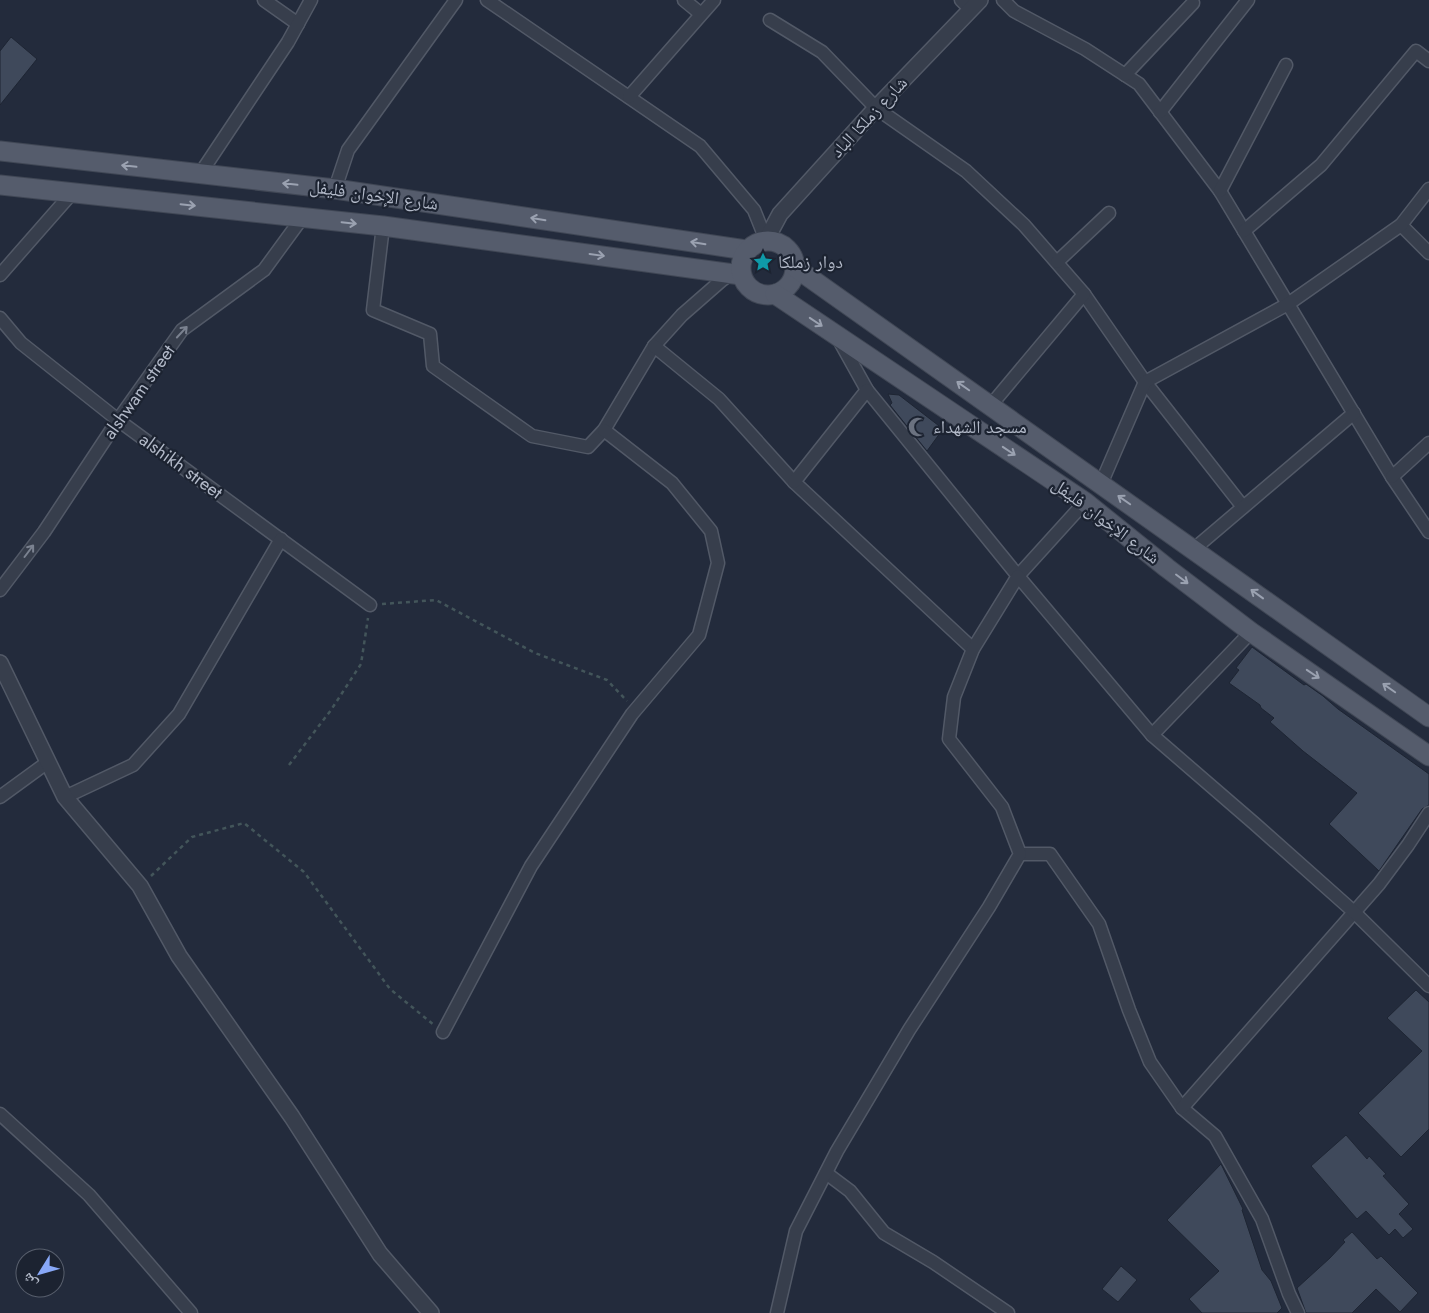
<svg xmlns="http://www.w3.org/2000/svg" width="1429" height="1313" viewBox="0 0 1429 1313" font-family="Jost,'Noto Naskh Arabic',sans-serif">
<style>
.building{fill:#3f495b;stroke:#1e2533}
.lines{fill:none;stroke-linecap:round;stroke-linejoin:round}
.minor-casing{stroke:#525967;stroke-width:15}
.tertiary-casing{stroke:#525967;stroke-width:18}
.primary-casing{stroke:#404755;stroke-width:21}
.path{stroke:#43555a;stroke-width:2.5;stroke-dasharray:4 4;stroke-linecap:butt}
.minor{stroke:#373e4c;stroke-width:12}
.tertiary{stroke:#373e4c;stroke-width:15}
.primary{stroke:#555c6c;stroke-width:19}
.oneway{stroke:#9ba2b1}
.oneway2{stroke:#7b8290}
.labels{text-anchor:middle;stroke-width:4.5;stroke-linejoin:round;paint-order:stroke}
.street-label{font-size:18px;fill:#b2b9c8;stroke:#1c2331}
.poi-label{font-size:18px;fill:#b2b9c8;stroke:#1c2331;text-anchor:start}
</style>
<rect width="100%" height="100%" fill="#232b3c"/>
<g class="building">
<path d="M11,37L37,59L0,105V51Z"/>
<path d="M888,394L899,395L943,429L927,451L890,405L892,403Z"/>
<path d="M1252,647L1304,685L1306,684L1323,696L1338,709L1429,774V805L1422,809L1379,871L1329,824L1357,793L1303,751L1270,722L1274,718L1261,708L1260,705L1229,683L1239,670L1236,668Z"/>
<path d="M1416,990L1429,1002V1129L1401,1157L1358,1113L1422,1051L1387,1018Z"/>
<path d="M1346,1135L1367,1159L1369,1156L1386,1174L1383,1176L1409,1204L1399,1214L1413,1229L1403,1238L1395,1229L1389,1235L1366,1211L1357,1219L1311,1166Z"/>
<path d="M1221,1164L1243,1209L1242,1210L1262,1270L1271,1281L1282,1308L1277,1313H1202L1189,1299L1219,1271L1167,1220Z"/>
<path d="M1352,1232L1377,1259L1381,1256L1418,1293L1400,1312L1376,1289L1352,1313H1306L1297,1288L1330,1258L1345,1242L1343,1240Z"/>
<path d="M1121,1266L1137,1280L1118,1302L1102,1289Z"/>
</g>
<g class="lines">
<defs>
<g id="minor">
<path d="M264,0L298,24"/>
<path d="M487,0L700,146L754,210L766,240"/>
<path d="M684,0L701,14"/>
<path d="M961,0L970,9"/>
<path d="M1003,0L1014,11L1085,49L1139,84L1220,191L1392,477L1429,532"/>
<path d="M770,20L822,52L876,108L966,171L1024,225L1084,294L1145,382L1243,507"/>
<path d="M1125,75L1193,3"/>
<path d="M629,97L714,0"/>
<path d="M1160,112L1248,0"/>
<path d="M200,174L288,42L311,0"/>
<path d="M335,189L348,150L456,0"/>
<path d="M1220,191L1286,65"/>
<path d="M1401,225L1429,253"/>
<path d="M383,226L373,310L430,334L433,366L532,436L588,447L604,430L654,346L682,315L722,280L732,273"/>
<path d="M1244,231L1321,165L1416,51L1429,61"/>
<path d="M1057,262L1109,213"/>
<path d="M0,275L72,193"/>
<path d="M0,318L21,343L118,420L370,605"/>
<path d="M838,338L867,390L1018,576L1085,502"/>
<path d="M654,346L719,399L794,482L973,649"/>
<path d="M991,405L1084,294"/>
<path d="M1392,477L1429,443"/>
<path d="M794,482L867,390"/>
<path d="M1101,484L1145,382L1288,304L1401,225L1429,189"/>
<path d="M1194,549L1354,413"/>
<path d="M0,590L44,532L118,420L182,330L264,270L302,218"/>
<path d="M1152,735L1251,632"/>
<path d="M0,797L48,762"/>
<path d="M65,797L133,765L179,714L281,539"/>
<path d="M1020,854H1050L1099,924L1129,1010L1150,1062L1182,1108L1215,1136L1262,1219L1289,1294L1298,1313"/>
<path d="M443,1032L531,866L632,714L699,635L718,563L711,531L672,483L604,430"/>
<path d="M1182,1108L1379,884L1408,845L1429,813"/>
<path d="M0,1114L89,1195L191,1313"/>
<path d="M826,1173L850,1191L884,1233L933,1262L1008,1313"/>
<path d="M777,1313L796,1231L837,1151L909,1030L989,907L1020,854L1002,807L949,739L954,697L973,649L1018,576L1152,735L1255,824L1354,912L1429,986"/>
</g>
<g id="tertiary">
<path d="M766,240L780,214L876,108L980,0"/>
<path d="M0,663L65,797L140,886L179,956L292,1117L380,1254L431,1313"/>
</g>
<g id="primary">
<path d="M0,151L335,189L746,250"/>
<path d="M0,185L383,226L741,275"/>
<circle cx="768" cy="268" r="27"/>
<path d="M796,268L1429,717"/>
<path d="M775,294L1085,502L1167,568L1251,632L1429,756"/>
</g>
</defs>
<use href="#minor" class="minor-casing"/>
<use href="#tertiary" class="tertiary-casing"/>
<use href="#primary" class="primary-casing"/>
<g class="path">
<path d="M382,604L436,600L535,653L607,680L627,701"/>
<path d="M289,765L331,710L361,664L368,618"/>
<path d="M151,876L192,837L244,823L304,872L390,989L434,1025"/>
</g>
<use href="#minor" class="minor"/>
<use href="#tertiary" class="tertiary"/>
<use href="#primary" class="primary"/>
</g>
<defs><path id="oneway-shaft" d="M-6 0H5M1.5-3L5.5 0L1.5 3" fill="none" stroke-width="1.6" stroke-linecap="round" stroke-linejoin="round" transform="scale(1.25)"/></defs>
<g class="oneway">
<use href="#oneway-shaft" transform="translate(129 166) rotate(-174)"/>
<use href="#oneway-shaft" transform="translate(290 184) rotate(-174)"/>
<use href="#oneway-shaft" transform="translate(188 205) rotate(6)"/>
<use href="#oneway-shaft" transform="translate(538 219) rotate(-171)"/>
<use href="#oneway-shaft" transform="translate(349 223) rotate(6)"/>
<use href="#oneway-shaft" transform="translate(698 243) rotate(-171)"/>
<use href="#oneway-shaft" transform="translate(597 255) rotate(8)"/>
<use href="#oneway-shaft" transform="translate(816 322) rotate(34)"/>
<use href="#oneway-shaft" transform="translate(963 386) rotate(-145)"/>
<use href="#oneway-shaft" transform="translate(1009 451) rotate(34)"/>
<use href="#oneway-shaft" transform="translate(1124 500) rotate(-145)"/>
<use href="#oneway-shaft" transform="translate(1182 579) rotate(37)"/>
<use href="#oneway-shaft" transform="translate(1257 594) rotate(-144)"/>
<use href="#oneway-shaft" transform="translate(1313 674) rotate(34)"/>
<use href="#oneway-shaft" transform="translate(1389 688) rotate(-145)"/>
</g>
<g class="oneway2">
<use href="#oneway-shaft" transform="translate(182 332) rotate(-47)"/>
<use href="#oneway-shaft" transform="translate(29 551) rotate(-53)"/>
</g>
<defs>
<symbol id="sight-bare" viewBox="-9 -9 18 18"><path d="M0-6L1.8-2.2L6-1.7L2.9 1.2L3.7 5.4L0 3.3L-3.7 5.4L-2.9 1.2L-6-1.7L-1.8-2.2Z" fill="#0f9aa8" stroke="#1c2331" stroke-width="2.5" paint-order="stroke"/></symbol>
<symbol id="mosque-bare" viewBox="-9 -9 18 18"><path d="M3.5-4.9A6 6 0 1 0 3.5 4.9A5 5 0 1 1 3.5-4.9Z" fill="#6b7280" stroke="#1c2331" stroke-width="2.5" paint-order="stroke"/></symbol>
</defs>
<g fill-rule="evenodd">
<use href="#sight-bare" x="749" y="248" width="28" height="28"/>
<use href="#mosque-bare" x="904" y="413" width="28" height="28"/>
</g>
<g class="labels">
<g class="street-label">
<text transform="translate(869 117) rotate(-47)" y="6">شارع زملكا الباد</text>
<text transform="translate(374 195) rotate(8)" y="6">شارع الإخوان فليفل</text>
<text transform="translate(139 392) rotate(-55)" y="6">alshwam street</text>
<text transform="translate(181 466) rotate(36)" y="6">alshikh street</text>
<text transform="translate(1106 521) rotate(37)" y="6">شارع الإخوان فليفل</text>
</g>
<g class="poi-label">
<text x="778" y="268">دوار زملكا</text>
<text x="933" y="433">مسجد الشهداء</text>
</g>
</g>
<g transform="translate(40 1273) rotate(233)"><circle r="24" fill="#1c2331" stroke="#585f6d"/>
<path d="M0-4L9 19L0 12L-9 19Z" fill="#88a8f7"/>
<text y="-8" font-size="14" font-weight="bold" text-anchor="middle" fill="#b2b9c8">ش</text>
</g>
</svg>
